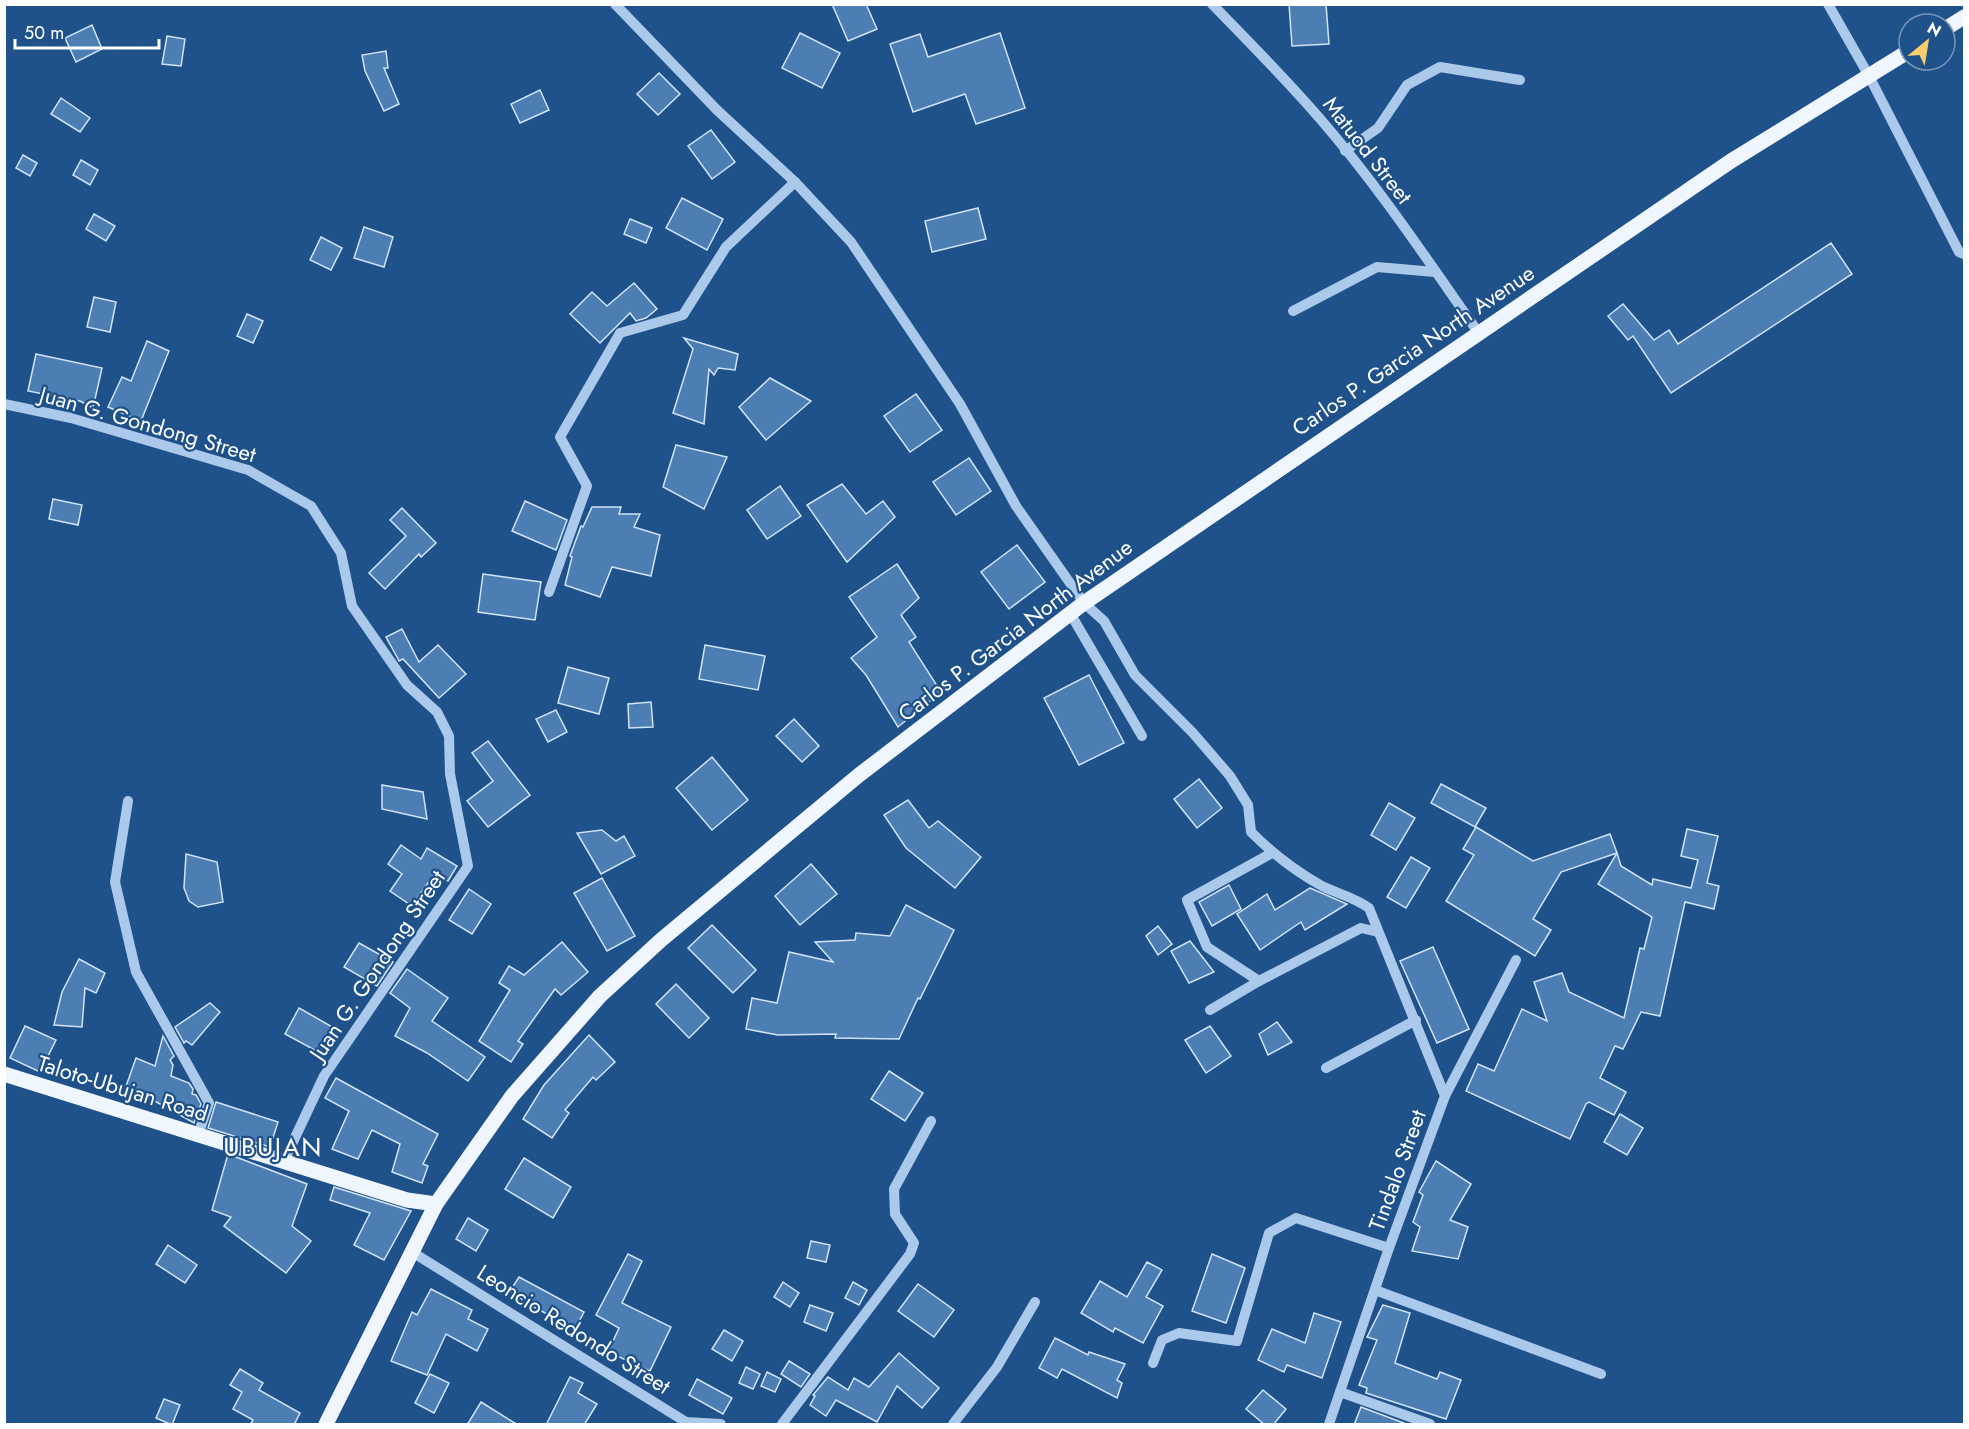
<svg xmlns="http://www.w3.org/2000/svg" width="1969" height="1429" viewBox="0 0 1969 1429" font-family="Jost,sans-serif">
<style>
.building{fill:#4c7eb4;stroke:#d0e4f8;stroke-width:1.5}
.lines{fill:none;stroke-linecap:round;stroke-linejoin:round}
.minor{stroke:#abcaeb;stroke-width:10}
.major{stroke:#f0f6fe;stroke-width:15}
.labels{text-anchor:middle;stroke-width:4.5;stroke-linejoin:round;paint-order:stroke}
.street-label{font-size:22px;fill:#fff;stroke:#1f518a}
.quarter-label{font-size:26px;letter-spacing:1.5px;fill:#fff;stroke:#1f518a}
</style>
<rect width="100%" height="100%" fill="#1f518a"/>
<g class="building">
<path d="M832,4H866L877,29L848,41Z"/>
<path d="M1289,4H1326L1329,44L1292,46Z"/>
<path d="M92,25L102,49L76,62L65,38Z"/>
<path d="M800,33L840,53L822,88L782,68Z"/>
<path d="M1000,33L1025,108L976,124L965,94L913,112L890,44L920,34L928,57Z"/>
<path d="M167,36L185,39L181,66L162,64Z"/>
<path d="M386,51L388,68H384L399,104L384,111L365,71L362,55Z"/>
<path d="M659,73L680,94L658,115L637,94Z"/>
<path d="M540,90L549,110L520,123L511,104Z"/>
<path d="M61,98L90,118L80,132L51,114Z"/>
<path d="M711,130L735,162L712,179L688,146Z"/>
<path d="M23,155L37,163L30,176L16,168Z"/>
<path d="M81,160L98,170L90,185L73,175Z"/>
<path d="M682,198L723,219L707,250L666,228Z"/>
<path d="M978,208L986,239L932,252L925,221Z"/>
<path d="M94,214L115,226L106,241L86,229Z"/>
<path d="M630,219L652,228L646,243L624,234Z"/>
<path d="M364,227L393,237L384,267L354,258Z"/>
<path d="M321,237L342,248L331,270L310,260Z"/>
<path d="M1831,243L1852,274L1671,393L1633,336L1628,340L1608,316L1623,304L1654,340L1669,330L1678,344Z"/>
<path d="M634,283L657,309L646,318L636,321L630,313L600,343L570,314L592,292L607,306Z"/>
<path d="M94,297L116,302L110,332L87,327Z"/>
<path d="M247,314L263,321L253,343L237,336Z"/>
<path d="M684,338L738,354L735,370L718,368L714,375L709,369L704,424L673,413L693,349Z"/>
<path d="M147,341L169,351L141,421L108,407L122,377L131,381Z"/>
<path d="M36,354L102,368L93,408L80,401L28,391Z"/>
<path d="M770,378L811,401L766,440L739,407Z"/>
<path d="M916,394L942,430L910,452L884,416Z"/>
<path d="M676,445L727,457L704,509L663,487Z"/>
<path d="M969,458L991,491L956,515L933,482Z"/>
<path d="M842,484L866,514L883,501L895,517L847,562L807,505Z"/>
<path d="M780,486L801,516L767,539L747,510Z"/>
<path d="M53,499L82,505L78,525L49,519Z"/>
<path d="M525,501L567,520L556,550L512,531Z"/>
<path d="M592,507H621L619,514H640L634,527L660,535L651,576L612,567L600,597L565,585L572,557L570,556L581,526L583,527Z"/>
<path d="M402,508L436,543L421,557L419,554L385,589L369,573L406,536L390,520Z"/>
<path d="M1017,545L1045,582L1009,609L981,572Z"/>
<path d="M897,564L919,598L901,615L916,637L909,642L941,692L898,727L866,675L851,658L877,637L849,597Z"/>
<path d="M483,574L541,582L535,620L478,612Z"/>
<path d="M402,629L419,662L438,645L466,674L439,698L403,659L399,661L397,657L386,637Z"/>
<path d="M705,645L765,656L758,690L699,679Z"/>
<path d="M568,667L609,678L599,714L558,703Z"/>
<path d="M1089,675L1124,743L1079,765L1044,698Z"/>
<path d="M651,702L653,727L629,728L628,704Z"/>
<path d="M556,710L567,732L548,742L536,719Z"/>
<path d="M794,719L819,746L802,762L776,736Z"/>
<path d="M488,741L530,795L488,827L467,801L493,781L472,753Z"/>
<path d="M712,757L748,800L712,830L676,788Z"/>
<path d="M1199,779L1222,808L1197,828L1174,799Z"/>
<path d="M1441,784L1486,808L1475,827L1431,803Z"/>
<path d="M382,785L423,792L427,819L382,809Z"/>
<path d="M908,800L929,828L938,821L981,857L955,888L906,848L884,815Z"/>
<path d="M1389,803L1415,818L1396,850L1371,835Z"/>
<path d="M1476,827L1533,861L1610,834L1617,853L1561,872L1533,919L1551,930L1535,956L1446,901L1474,855L1463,849Z"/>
<path d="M1687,829L1718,836L1707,883L1719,886L1714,909L1685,902L1660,1016L1641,1012L1623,1049L1615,1046L1600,1078L1626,1092L1614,1115L1589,1102L1586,1104L1570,1139L1466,1091L1478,1064L1494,1071L1522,1009L1547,1021L1534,982L1562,973L1569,992L1624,1018L1640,948L1644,949L1652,917L1598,884L1617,853L1621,866L1652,885L1653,879L1691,888L1698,860L1681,856Z"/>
<path d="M602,830L616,841L624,836L635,856L601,874L577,833Z"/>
<path d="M401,845L421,859L427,848L457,866L448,881L435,873L412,906L390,891L402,874L388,864Z"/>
<path d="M186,854L217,862L223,902L198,907L189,901L184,888Z"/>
<path d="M1411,857L1430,868L1406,908L1387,897Z"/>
<path d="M811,864L837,894L800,925L775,896Z"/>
<path d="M602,878L635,936L607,951L574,893Z"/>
<path d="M1229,885L1241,909L1212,926L1199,902Z"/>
<path d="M1310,888L1347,904L1305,930L1301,922L1260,950L1237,914L1267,894L1275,910Z"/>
<path d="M469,889L491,904L472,934L449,920Z"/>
<path d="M906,905L954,930L920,999L918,998L899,1039L835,1038L836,1034L778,1035L746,1029L752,998L777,1003L789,952L833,962L815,942L855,940L856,933L890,936Z"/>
<path d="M712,925L756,970L733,993L688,948Z"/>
<path d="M1158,926L1172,944L1158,955L1146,936Z"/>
<path d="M1190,941L1214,972L1189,983L1171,951Z"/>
<path d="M562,942L588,972L561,995L555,989L518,1041L523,1044L511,1062L479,1041L510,990L499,983L509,966L524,975Z"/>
<path d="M359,943L393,962L377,986L344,967Z"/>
<path d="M1433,947L1469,1029L1437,1043L1400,961Z"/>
<path d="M79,959L105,973L96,993L85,988L82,1027L54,1025L62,992Z"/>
<path d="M407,969L448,998L432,1021L485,1057L468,1081L427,1053L395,1036L410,1008L390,993Z"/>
<path d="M676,984L709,1018L689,1038L656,1004Z"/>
<path d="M210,1003L220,1012L192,1045L186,1041L184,1043L175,1027Z"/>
<path d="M299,1008L334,1028L320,1053L285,1034Z"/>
<path d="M1277,1022L1292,1042L1268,1055L1259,1034Z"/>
<path d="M25,1026L56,1040L40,1072L10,1058Z"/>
<path d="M1210,1026L1231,1056L1206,1073L1185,1040Z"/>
<path d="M589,1035L615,1062L596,1080L593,1077L565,1110L569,1113L552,1138L523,1119L544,1085Z"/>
<path d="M163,1036L174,1056L170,1060L173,1065L171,1076L189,1083L193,1089L192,1094L196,1095L201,1104L194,1123L142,1094L125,1089L136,1058L155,1066Z"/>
<path d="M889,1071L923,1093L905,1121L871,1099Z"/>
<path d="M336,1078L438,1134L423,1164L428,1166L422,1183L392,1172L400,1144L372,1130L358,1159L332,1149L349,1111L325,1098Z"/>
<path d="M216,1102L278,1122L270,1147L208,1128Z"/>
<path d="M1620,1114L1643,1128L1627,1155L1604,1142Z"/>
<path d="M228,1154L307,1184L292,1226L311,1241L286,1273L224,1226L231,1217L212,1210Z"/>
<path d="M524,1158L571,1187L553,1218L505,1189Z"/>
<path d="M1436,1161L1471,1184L1450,1220L1468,1227L1458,1259L1412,1251L1420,1227L1413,1222L1423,1195L1419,1192Z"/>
<path d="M334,1187L411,1211L384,1260L354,1245L370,1213L330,1200Z"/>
<path d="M468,1218L488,1230L476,1251L456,1239Z"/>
<path d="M811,1241L830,1245L826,1262L807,1258Z"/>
<path d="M168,1245L197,1265L185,1283L156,1264Z"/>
<path d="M628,1254L642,1261L622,1303L671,1327L650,1371L608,1352L619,1328L596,1315Z"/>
<path d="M1212,1254L1245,1268L1226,1323L1192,1311Z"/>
<path d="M1147,1262L1162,1270L1146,1297L1163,1306L1143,1343L1115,1328L1113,1332L1081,1313L1100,1281L1127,1297Z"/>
<path d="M519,1277L584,1312L575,1329L532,1306L510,1291Z"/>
<path d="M783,1282L799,1293L790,1307L774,1297Z"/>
<path d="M853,1282L867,1290L859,1305L845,1298Z"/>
<path d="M918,1284L954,1310L934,1337L898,1311Z"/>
<path d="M431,1289L472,1310L468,1319L488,1329L477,1351L446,1334L427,1375L391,1361L412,1312L417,1315Z"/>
<path d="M810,1305L833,1313L826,1331L804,1322Z"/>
<path d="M1383,1305L1410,1313L1395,1363L1437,1379L1440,1372L1461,1380L1446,1419L1366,1393L1367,1388L1359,1385L1377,1340L1367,1337Z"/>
<path d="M1314,1313L1341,1322L1322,1378L1287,1365L1284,1372L1258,1360L1272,1329L1305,1343Z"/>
<path d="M724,1330L743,1341L732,1361L712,1349Z"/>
<path d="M1055,1338L1088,1355L1089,1352L1125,1364L1117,1380L1122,1383L1117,1398L1062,1369L1057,1378L1039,1368Z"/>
<path d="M899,1353L939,1388L922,1408L897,1386L877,1422L836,1400L826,1416L810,1405L815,1396L813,1395L828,1377L848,1390L854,1378L869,1387Z"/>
<path d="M789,1361L810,1374L801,1387L781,1374Z"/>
<path d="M746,1367L760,1374L753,1389L739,1383Z"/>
<path d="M240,1369L263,1383L259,1390L300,1413L294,1425H250L253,1420L233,1409L242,1392L230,1385Z"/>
<path d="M767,1372L781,1379L775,1392L761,1386Z"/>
<path d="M430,1374L449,1383L434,1413L415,1403Z"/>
<path d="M570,1377L583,1383L578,1393L597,1404L584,1425H546Z"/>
<path d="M697,1379L732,1398L723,1414L689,1395Z"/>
<path d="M1263,1390L1286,1409L1273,1425H1265L1246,1409Z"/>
<path d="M164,1399L180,1405L172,1425L156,1418Z"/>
<path d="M481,1402L518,1425H467Z"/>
<path d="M1361,1407L1409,1425H1354Z"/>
</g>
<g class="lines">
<g class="minor">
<path d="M615,4L717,110L795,182L851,242L960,404L1016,506L1084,603L1104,621L1135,675L1193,733L1230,776L1248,805L1251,832C1273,854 1295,871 1322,886C1338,894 1354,897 1369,908L1445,1096L1389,1248L1329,1424"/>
<path d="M1212,4C1250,43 1287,80 1322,121C1379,187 1428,261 1478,332"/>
<path d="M1828,4L1869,76L1959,252L1964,254"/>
<path d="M1345,151L1378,128L1407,85L1440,67L1520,80"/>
<path d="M1293,311L1377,267L1435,272"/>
<path d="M4,404L71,418L248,470L311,506L341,553L352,606L407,685L437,712L449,736L450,774L468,866L324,1076L284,1161"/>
<path d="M549,592L587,486L560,437L620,333L683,315L726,247L795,182"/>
<path d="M1070,613L1142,736"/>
<path d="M128,801L115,882L136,972L209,1103L198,1135"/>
<path d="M1259,981L1207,947L1187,900L1272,853"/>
<path d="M1210,1010L1259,981L1361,928L1378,932"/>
<path d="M1326,1068L1416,1020"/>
<path d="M1445,1096L1516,960"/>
<path d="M412,1252L686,1422L721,1424"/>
<path d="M1375,1290L1601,1374"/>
<path d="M1153,1363L1162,1340L1179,1333L1237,1341L1269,1233L1296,1218L1389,1248"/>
<path d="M1340,1392L1430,1424"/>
<path d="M782,1424L910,1254L914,1243L895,1214L894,1189L931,1121"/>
<path d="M953,1424L997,1367L1035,1302"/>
</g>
<g class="major">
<path d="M1945,29L1964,17"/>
<path d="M4,1074L407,1200L436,1204"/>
<path d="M326,1424L436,1204L512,1096L600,996L661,940L859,775L1084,603L1731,161L1909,51"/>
</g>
</g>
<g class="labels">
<g class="street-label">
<text transform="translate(1368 150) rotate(52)" y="8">Matuod Street</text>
<text transform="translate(1413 350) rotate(-34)" y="8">Carlos P. Garcia North Avenue</text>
<text transform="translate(148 424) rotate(16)" y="8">Juan G. Gondong Street</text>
<text transform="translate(1015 630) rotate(-37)" y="8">Carlos P. Garcia North Avenue</text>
<text transform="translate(377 965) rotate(-56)" y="8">Juan G. Gondong Street</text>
<text transform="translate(123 1088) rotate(17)" y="8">Taloto-Ubujan Road</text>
<text transform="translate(1397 1170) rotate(-70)" y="8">Tindalo Street</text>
<text transform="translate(574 1329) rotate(32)" y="8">Leoncio Redondo Street</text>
</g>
<g class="quarter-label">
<text x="273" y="1156">UBUJAN</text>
</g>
</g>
<rect width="1969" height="1429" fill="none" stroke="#ffffff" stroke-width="12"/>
<g transform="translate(1927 42) rotate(30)"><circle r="28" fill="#1f518a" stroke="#7997b9" stroke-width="1.5"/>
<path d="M0-4.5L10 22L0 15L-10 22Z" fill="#f9cc6c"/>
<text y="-9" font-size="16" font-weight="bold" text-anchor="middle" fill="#ffffff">N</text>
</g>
<path d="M15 39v9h144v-9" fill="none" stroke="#ffffff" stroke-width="3"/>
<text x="24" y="39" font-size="18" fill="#ffffff" stroke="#1f518a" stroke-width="4.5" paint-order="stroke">50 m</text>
</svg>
